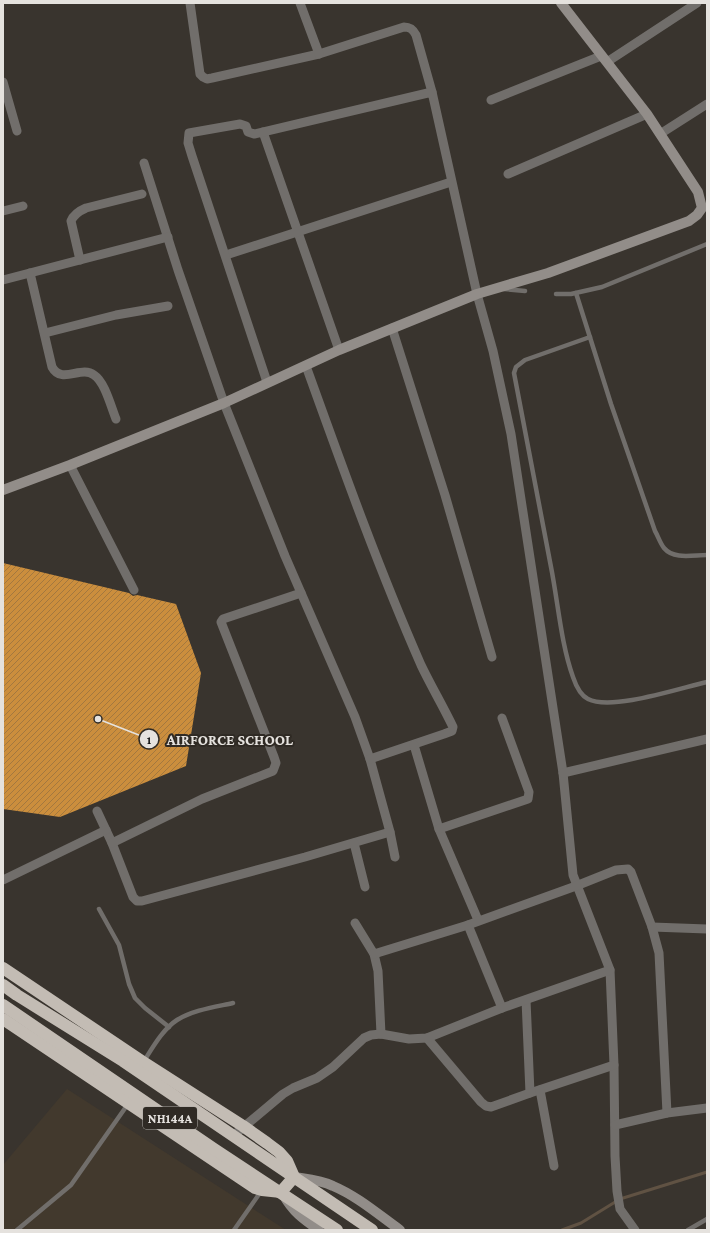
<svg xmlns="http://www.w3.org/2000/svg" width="710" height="1233" viewBox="0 0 710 1233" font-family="'Crimson Pro',serif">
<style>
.built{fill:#42392d}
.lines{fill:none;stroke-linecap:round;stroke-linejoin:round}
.stream{stroke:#605243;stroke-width:3}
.building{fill:url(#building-hatch)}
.lane{stroke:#716e6b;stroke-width:4.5}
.street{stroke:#716e6b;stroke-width:9}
.secondary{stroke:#928d89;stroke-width:10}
.highway{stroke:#c3bcb4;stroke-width:12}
.labels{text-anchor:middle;stroke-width:4;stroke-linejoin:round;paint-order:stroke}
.shield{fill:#2f2a24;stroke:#aeaba6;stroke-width:1}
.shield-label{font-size:13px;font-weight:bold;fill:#e5e2de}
.leader{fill:none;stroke:#e5e2de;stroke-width:1.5}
.callout-dot{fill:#e5e2de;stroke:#2f2a24;stroke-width:1.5}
.mark-label{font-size:12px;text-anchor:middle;font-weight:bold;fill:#111}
.callout-label{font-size:15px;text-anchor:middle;font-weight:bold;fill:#e5e2de;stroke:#2f2a24;stroke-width:4;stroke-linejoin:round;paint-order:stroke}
</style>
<defs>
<pattern id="building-hatch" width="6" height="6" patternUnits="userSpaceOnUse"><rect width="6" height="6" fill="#cb8e3d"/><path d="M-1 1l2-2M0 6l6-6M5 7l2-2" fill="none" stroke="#a3783f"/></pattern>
</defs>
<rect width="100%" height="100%" fill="#39342e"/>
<path class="built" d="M67,1089L286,1230H3V1165Z"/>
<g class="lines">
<path class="stream" d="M562,1230L581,1223L620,1199L707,1172"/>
</g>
<path class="building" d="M3,563L129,593L133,596L137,595L176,604L201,673L186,766L60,817L3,809Z"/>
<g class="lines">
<g class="lane">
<path d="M504,289L525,291"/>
<path d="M576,293L611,404L655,531C658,536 660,543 664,548C674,560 693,555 707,555"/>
<path d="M556,294H571L602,287L707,244"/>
<path d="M590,337L525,360L516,367L514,373C526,438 539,502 551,567C558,602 561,644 573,677C576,686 580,695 588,699C612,711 680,688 707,682"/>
<path d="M99,909L119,945L129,984L135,998L145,1008L169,1027"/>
<path d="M144,1061C153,1047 163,1029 177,1020C193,1010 215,1007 233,1003"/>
<path d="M17,1230L71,1185L128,1104"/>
<path d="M234,1230L262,1190"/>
<path d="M688,1230L707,1219"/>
</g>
<g class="street">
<path d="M190,3L200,74L203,77L207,79L212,78L319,54L404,27C410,27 413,29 416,35L432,92"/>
<path d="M300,3L319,54"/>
<path d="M607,62L697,3"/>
<path d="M3,82L17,131"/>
<path d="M491,100L601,56"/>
<path d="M263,132L339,350"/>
<path d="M660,134L707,104"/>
<path d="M144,163L178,270L224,403L285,556L355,717L370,759L390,832L395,857"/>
<path d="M508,174L647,114"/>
<path d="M3,211L23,206"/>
<path d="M226,255L451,182"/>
<path d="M80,260L71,221C74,214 79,211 86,208L142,194"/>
<path d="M30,273L52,367C62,385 81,365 94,375C105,382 111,407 116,419"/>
<path d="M3,280L168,237"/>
<path d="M392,328L445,495L492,657"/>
<path d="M45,333L116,315L168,306"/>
<path d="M306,366C342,466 378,567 421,665C431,686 443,706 453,727L452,731L444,734L370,759"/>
<path d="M267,382L192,156L188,143L189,133L240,124L246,126L248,132L254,134L432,92L477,294L493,351L511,434L563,773L573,875L610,970L614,1065L615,1156L617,1191L620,1209L635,1230"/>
<path d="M70,465L134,590"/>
<path d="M414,745L439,829L478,920"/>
<path d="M563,773L707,739"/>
<path d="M97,811L112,843L133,897L137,901H142L305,857L390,832"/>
<path d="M439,829L528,799L529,792L502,718"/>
<path d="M112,843L202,799L273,771L276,763L274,757L221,622L223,619L301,593"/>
<path d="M354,843L365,887"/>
<path d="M3,880L106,830"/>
<path d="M355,923L374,954L378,971L381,1034"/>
<path d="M468,925L502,1008"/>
<path d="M652,927L707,929"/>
<path d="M374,954L468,925L576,886L616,870L628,869L631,872L652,927L659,953L667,1113"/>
<path d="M526,1000L530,1093"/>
<path d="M427,1038L481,1102L486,1106L491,1107L530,1093L614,1065"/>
<path d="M540,1090L554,1166"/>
<path d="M615,1125L667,1113L707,1108"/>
<path d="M234,1135L283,1094L293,1088L317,1078L333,1067L364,1038L371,1035L381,1034L409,1039L427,1038L502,1008L610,970"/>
</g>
<g class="secondary">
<path d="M3,490L70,465L224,403L339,350L477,294L548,273L689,221L697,215L702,208L698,192L647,114L561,3"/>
<path d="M294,1177C307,1179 321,1180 333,1186C357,1196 379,1215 400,1230"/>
<path d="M283,1194C293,1212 303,1219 319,1230"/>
</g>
<g class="highway">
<path d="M3,968L143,1062L243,1126L267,1143L279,1152L287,1161L294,1177L281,1192L262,1190L255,1188L3,1019"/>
<path d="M3,985L17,995L123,1061L372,1230"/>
<path d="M3,1005L214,1149L337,1230"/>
</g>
</g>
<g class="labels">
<rect class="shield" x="143" y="1107" width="54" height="22" rx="3"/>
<g class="shield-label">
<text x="170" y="1123">NH144A</text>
</g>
</g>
<path class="leader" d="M98 719L149 739"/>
<g class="callout-dot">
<circle cx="98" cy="719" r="4"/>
<circle cx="149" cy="739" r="10"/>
</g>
<g class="mark-label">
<text x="149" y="744">1</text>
</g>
<g class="callout-label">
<text x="230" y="745">AIRFORCE SCHOOL</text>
</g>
<rect width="710" height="1233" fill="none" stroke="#e5e2de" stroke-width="8"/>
</svg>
